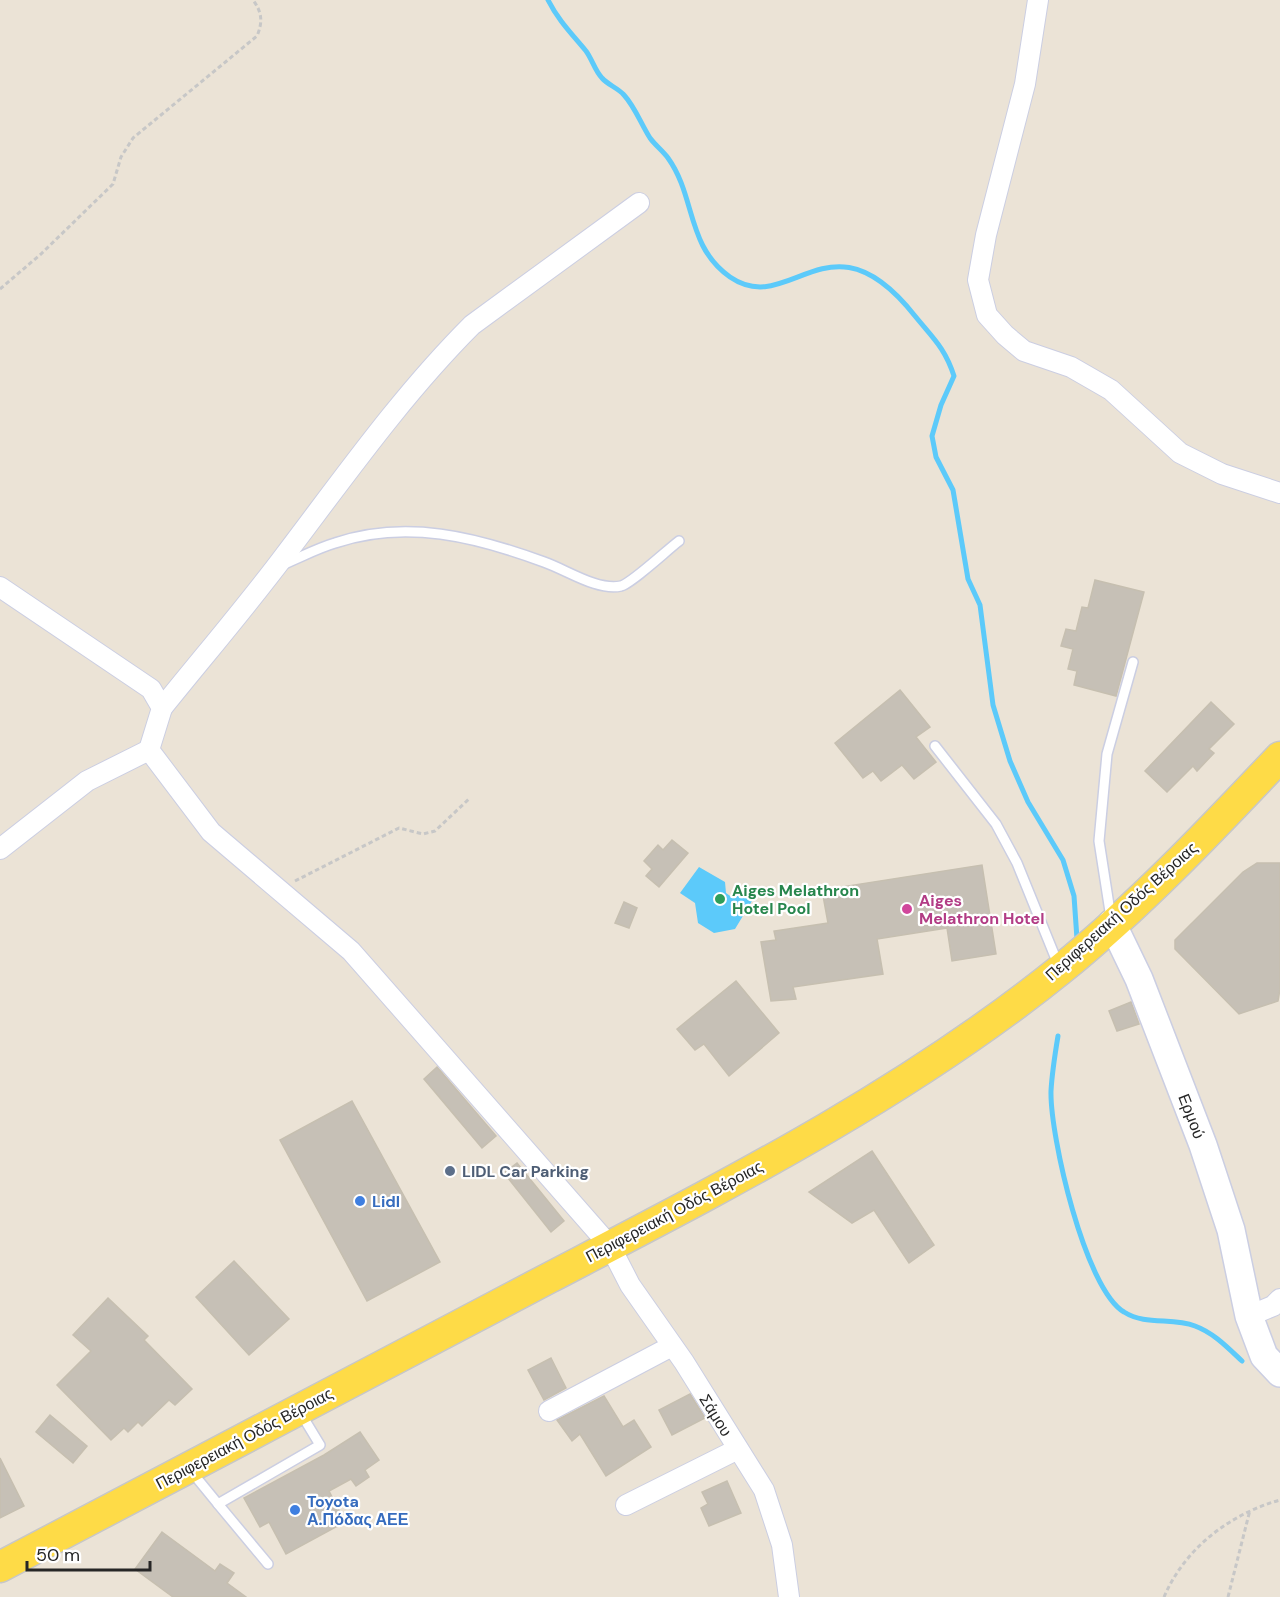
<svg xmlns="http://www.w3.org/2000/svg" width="1280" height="1597" viewBox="0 0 1280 1597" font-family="'DM Sans',sans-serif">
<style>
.water{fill:#5ccafa}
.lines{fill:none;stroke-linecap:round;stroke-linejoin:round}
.stream{stroke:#5ccafa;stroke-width:5}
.building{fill:#c6c0b6;stroke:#c6bfb0;stroke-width:1.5}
.lane-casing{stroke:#cbcee2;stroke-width:12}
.street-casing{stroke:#cbcee2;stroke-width:22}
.secondary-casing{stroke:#cbcee2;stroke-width:30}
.primary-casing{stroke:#c7c7c7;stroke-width:33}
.path{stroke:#c7c7c7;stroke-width:3;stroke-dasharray:4.5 3;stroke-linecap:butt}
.lane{stroke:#fff;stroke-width:9}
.street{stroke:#fff;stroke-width:20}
.secondary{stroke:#fff;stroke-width:27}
.primary{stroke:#fedb47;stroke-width:30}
.leisure-dot{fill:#2e9e5b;stroke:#fff;stroke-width:2}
.hotel-dot{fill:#d1479c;stroke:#fff;stroke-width:2}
.service-dot{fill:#5c6f8a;stroke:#fff;stroke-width:2}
.shop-dot{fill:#3f7fe0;stroke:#fff;stroke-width:2}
.labels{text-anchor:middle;stroke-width:4.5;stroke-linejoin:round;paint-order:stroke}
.leisure-label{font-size:16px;font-weight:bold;fill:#27864d;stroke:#fff;text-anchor:start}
.hotel-label{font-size:16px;font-weight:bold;fill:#b23c85;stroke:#fff;text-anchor:start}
.street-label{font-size:16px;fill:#262626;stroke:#fff}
.service-label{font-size:16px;font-weight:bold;fill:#4e5e75;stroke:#fff;text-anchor:start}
.shop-label{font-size:16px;font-weight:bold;fill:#366cbe;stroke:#fff;text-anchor:start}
</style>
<rect width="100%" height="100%" fill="#ebe3d6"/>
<path class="water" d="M699,867L725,882L726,893L733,898L742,894L752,901L735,929L714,933L698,923L695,903L680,893Z"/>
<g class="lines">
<g class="stream">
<path d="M548,0C558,20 572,34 586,51C592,59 595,71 602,78C608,85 618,88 624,95C635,107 641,124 650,138C655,145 663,151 668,158C696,197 686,246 730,277C791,319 829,207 915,316C933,338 945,348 954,376L941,405L932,436L936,457L953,490L968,579L980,605L993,705L1010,761L1028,802L1063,860L1074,896L1077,939"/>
<path d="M1058,1036C1055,1054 1052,1073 1051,1091C1050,1136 1085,1289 1124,1312C1146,1326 1172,1317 1195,1326C1214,1333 1228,1348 1242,1361"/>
</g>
</g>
<g class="building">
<path d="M1095,580L1144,592L1116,696L1074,685L1077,671L1068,669L1073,649L1061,646L1066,629L1076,631L1082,607L1088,608Z"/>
<path d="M900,690L930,727L916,737L936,762L914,779L902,765L881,781L873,771L863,778L835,743Z"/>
<path d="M1211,702L1234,724L1209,749L1214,753L1197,771L1193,766L1167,792L1145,771Z"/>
<path d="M672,840L688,853L659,887L646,876L652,869L644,861L658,845L663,850Z"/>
<path d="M1257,863H1280V989L1278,1001L1239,1014L1175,949V940L1243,872Z"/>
<path d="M982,865L996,954L952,961L947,928L877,939L883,974L793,987L796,999L771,1001L761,942L776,940L774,931L828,923L822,890Z"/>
<path d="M624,902L637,908L629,928L615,923Z"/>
<path d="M736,981L779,1033L729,1076L704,1044L695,1050L677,1029Z"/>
<path d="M1131,1002L1139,1024L1117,1031L1109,1011Z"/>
<path d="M437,1067L496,1136L482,1148L424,1079Z"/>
<path d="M352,1101L440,1262L367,1301L280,1140Z"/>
<path d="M872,1151L934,1245L909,1263L874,1210L852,1223L809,1192Z"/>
<path d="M517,1163L564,1221L551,1232L504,1173Z"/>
<path d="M234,1261L289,1319L249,1355L196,1297Z"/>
<path d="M108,1298L148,1336L144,1340L192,1389L175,1405L169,1400L142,1426L138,1422L128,1432L124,1428L111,1440L57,1385L91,1351L73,1335Z"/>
<path d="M551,1358L566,1388L544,1400L528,1370Z"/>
<path d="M690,1394L705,1418L672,1435L659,1410Z"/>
<path d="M604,1396L623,1427L634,1420L651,1447L606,1476L580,1434L572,1441L557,1420Z"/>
<path d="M50,1415L87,1446L73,1463L36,1432Z"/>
<path d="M360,1432L379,1460L365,1470L369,1477L356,1486L351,1479L329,1491L345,1522L286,1554L269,1522L260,1527L244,1498L324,1455Z"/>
<path d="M0,1458L24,1506L0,1518Z"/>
<path d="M727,1481L741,1513L709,1526L701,1508L708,1504L702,1492Z"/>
<path d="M162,1532L215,1571L220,1564L234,1573L227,1583L246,1597H173L135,1569Z"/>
</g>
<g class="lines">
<defs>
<g id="lane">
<path d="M284,564C301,557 318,548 335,543C406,519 476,537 544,562C567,570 597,591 621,586C632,583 667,550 679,541"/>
<path d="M935,746L996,824L1017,863L1058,964"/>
<path d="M1111,918L1099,841L1107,754L1133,662"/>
<path d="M191,1471L218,1504L320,1445L300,1412"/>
<path d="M218,1504L268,1564"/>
</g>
<g id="street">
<path d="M1038,0L1025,84L986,235L978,280L987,315L1005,335L1024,351L1071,367L1111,390L1180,453L1222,474L1280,493"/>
<path d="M0,587L151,689L162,708L149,750L211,832L351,951L610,1246L630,1285L684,1362L764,1490L782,1545L789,1597"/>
<path d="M162,708C203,657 246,607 285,555C345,476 402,395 472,325L639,203"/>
<path d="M0,849L87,781L149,750"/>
<path d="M1249,1316L1273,1306L1280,1299"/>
<path d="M549,1411L672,1346"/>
<path d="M626,1505L738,1449"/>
</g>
<path id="secondary" d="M1112,923L1139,979L1203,1145L1231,1230L1249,1316L1264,1356L1280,1373"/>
<path id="primary" d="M0,1567C183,1471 366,1374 549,1278C725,1186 905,1095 1060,970C1138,907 1211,830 1280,757"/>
</defs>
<use href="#lane" class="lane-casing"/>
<use href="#street" class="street-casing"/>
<use href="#secondary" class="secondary-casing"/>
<use href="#primary" class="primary-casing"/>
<g class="path">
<path d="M0,289L41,254L113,184L121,157L133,138L257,36C263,22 262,12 253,0"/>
<path d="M295,881L399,828L423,834L435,831L470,798"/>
<path d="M1164,1597C1185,1548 1230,1514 1280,1500"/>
<path d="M1228,1597L1250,1510"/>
</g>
<use href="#lane" class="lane"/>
<use href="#street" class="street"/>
<use href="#secondary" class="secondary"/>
<use href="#primary" class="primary"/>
</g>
<circle class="leisure-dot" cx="720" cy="899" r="6"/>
<circle class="hotel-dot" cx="907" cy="909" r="6"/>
<circle class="service-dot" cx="450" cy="1171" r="6"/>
<g class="shop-dot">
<circle cx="360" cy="1201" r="6"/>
<circle cx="295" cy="1510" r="6"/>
</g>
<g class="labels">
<g class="leisure-label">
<text x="732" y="896">Aiges Melathron<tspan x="732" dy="18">Hotel Pool</tspan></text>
</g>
<g class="hotel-label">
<text x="919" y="906">Aiges<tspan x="919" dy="18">Melathron Hotel</tspan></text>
</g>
<g class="street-label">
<text transform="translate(1121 911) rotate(-42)" y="6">Περιφερειακή Οδός Βέροιας</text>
<text transform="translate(1192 1116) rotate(69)" y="6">Ερμού</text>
<text transform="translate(674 1211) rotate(-28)" y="6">Περιφερειακή Οδός Βέροιας</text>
<text transform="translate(716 1415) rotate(58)" y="6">Σάμου</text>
<text transform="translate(244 1438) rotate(-28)" y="6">Περιφερειακή Οδός Βέροιας</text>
</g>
<g class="service-label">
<text x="462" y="1177">LIDL Car Parking</text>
</g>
<g class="shop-label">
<text x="372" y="1207">Lidl</text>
<text x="307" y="1507">Toyota<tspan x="307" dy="18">Α.Πόδας ΑΕΕ</tspan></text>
</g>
</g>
<path d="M27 1561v9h123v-9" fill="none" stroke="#262626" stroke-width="3"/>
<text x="36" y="1561" font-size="18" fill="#262626" stroke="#ffffff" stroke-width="4.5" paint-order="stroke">50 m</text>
</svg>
